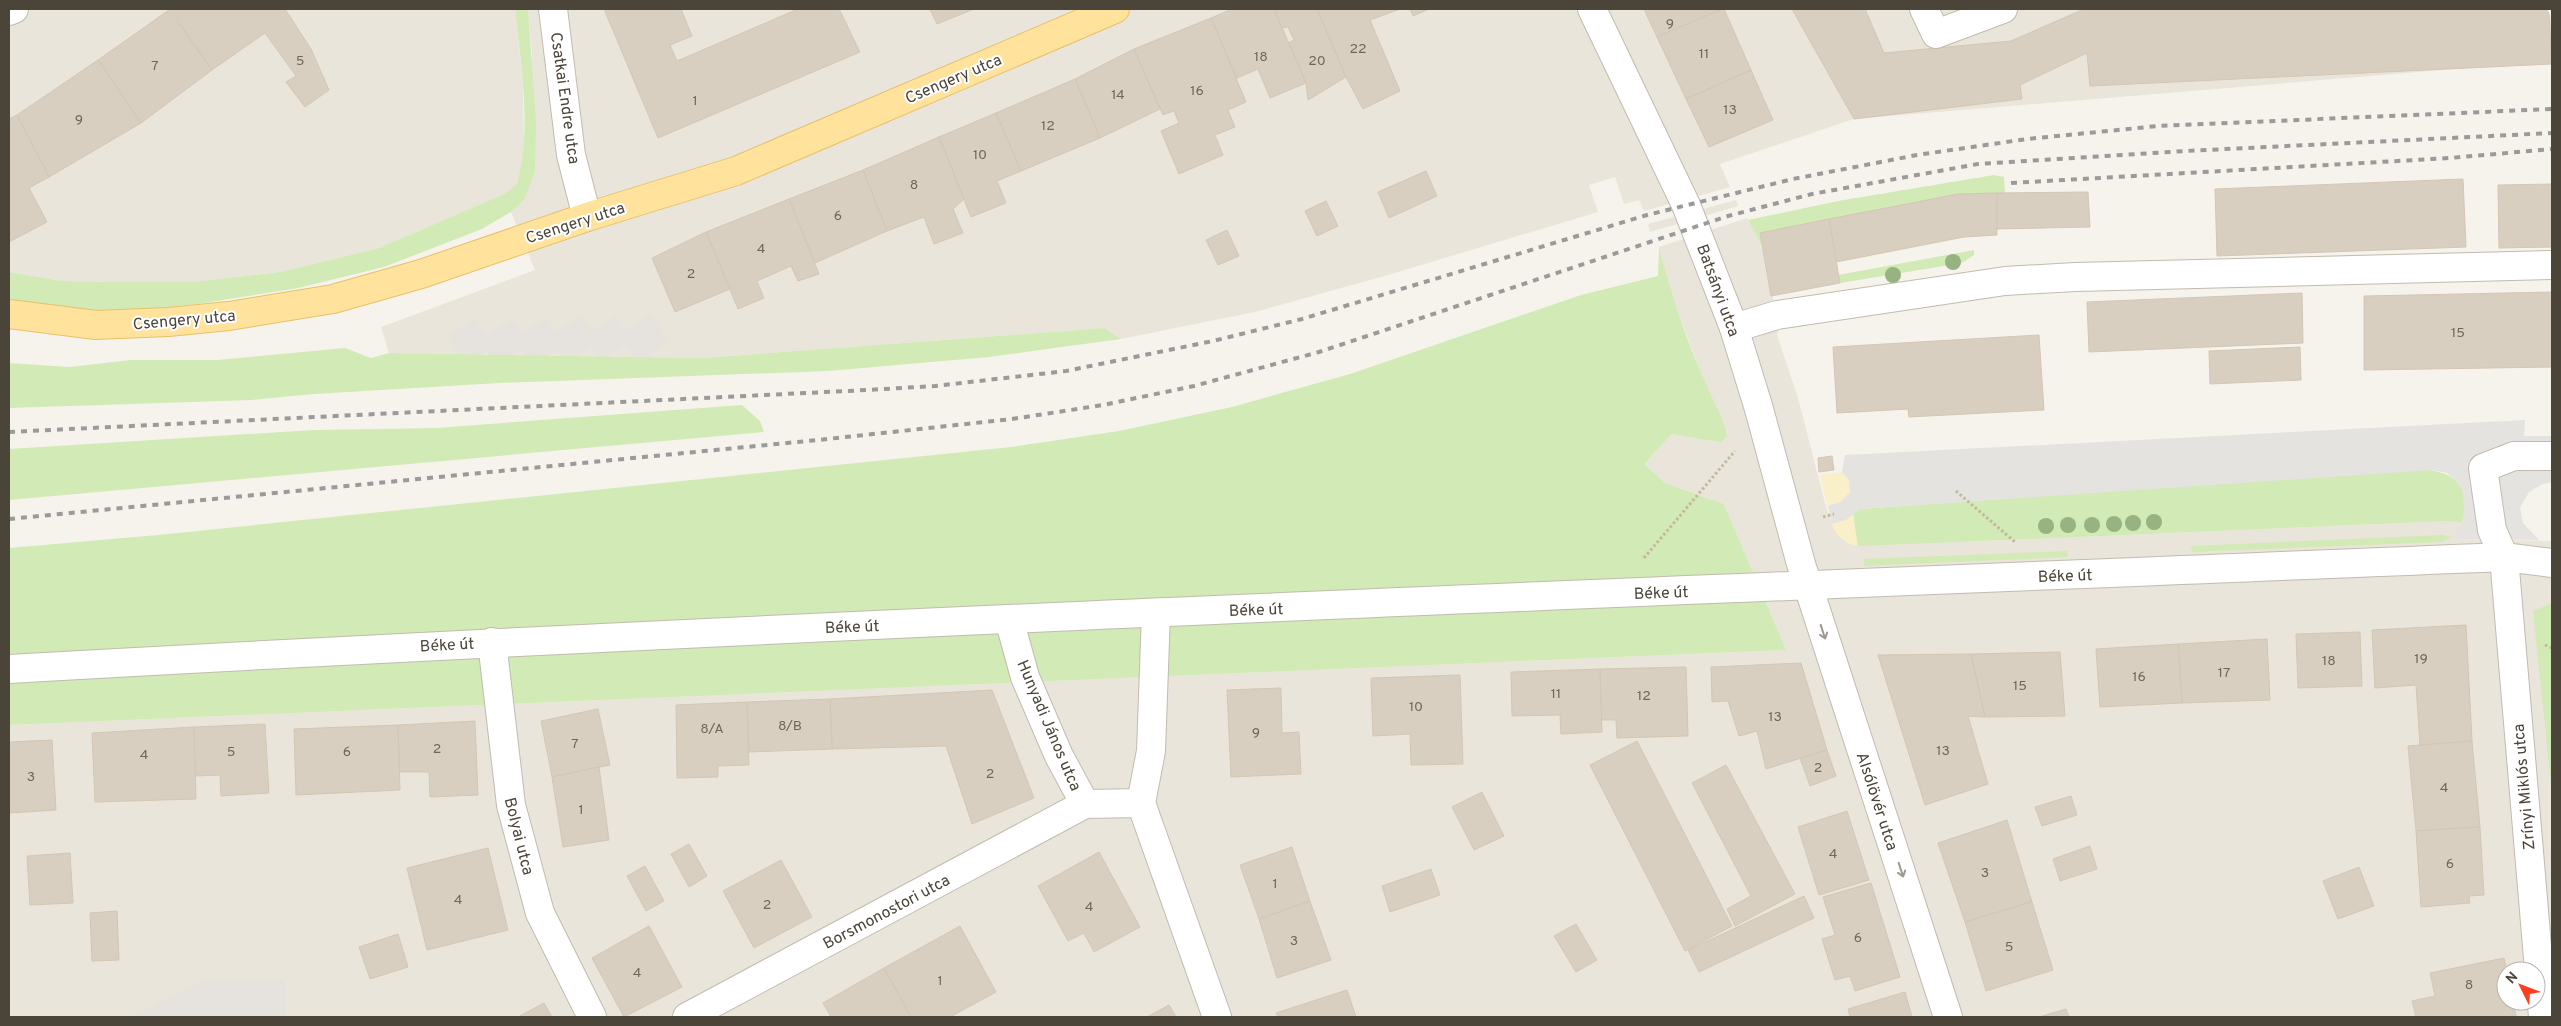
<svg xmlns="http://www.w3.org/2000/svg" width="2561" height="1026" viewBox="0 0 2561 1026" font-family="Overpass,sans-serif">
<style>
.residential{fill:#eae5da;fill-rule:evenodd}
.industrial{fill:#e6e2dd}
.green{fill:#d2eab5}
.sand{fill:#f9efc9}
.parking{fill:#e5e3e0}
.building{fill:#d8cfc1;stroke:#d3c7b4}
.lines{fill:none;stroke-linecap:round;stroke-linejoin:round}
.minor-casing{stroke:#c2bbae;stroke-width:30}
.major-casing{stroke:#e6c16a;stroke-width:30}
.path{stroke:#c4b79f;stroke-width:3;stroke-dasharray:2.5 2.5;stroke-linecap:butt}
.minor{stroke:#fff;stroke-width:28}
.major{stroke:#ffe39c;stroke-width:28}
.rail{stroke:#9a9a9a;stroke-width:4;stroke-dasharray:6 6;stroke-linecap:butt}
.tree{fill:#97b381}
.oneway{stroke:#9c9892}
.labels{text-anchor:middle;stroke-width:4;stroke-linejoin:round;paint-order:stroke}
.number-label{font-size:14px;fill:#6e675b}
.street-label{font-size:16px;fill:#4b4439;stroke:#fff}
</style>
<rect width="100%" height="100%" fill="#f6f3ec"/>
<g class="residential">
<path d="M9,9H515L523,84L524,157L517,184L504,194L379,248L280,272L193,282H112L62,281L9,272Z"/>
<path d="M528,9H2548L2552,25V61L1854,119L1720,164L1730,187L1644,211L1639,200L1624,204L1615,177L1589,185L1598,212L1388,275L1255,312L1121,339L1105,328L703,358L389,353L381,327L535,270L511,212L524,200L532,53Z"/>
<path d="M1736,200L1738,206L1650,232L1648,224Z"/>
<path d="M1747,218L1762,246L1779,326L1777,335L1798,398L1826,507L1834,529L1847,543L1866,546L2451,521L2462,523L2453,537L2455,539L2552,541V1017H9V725L1786,650L1724,504L1665,483L1644,464L1672,434L1716,440L1724,434L1671,293L1659,247ZM2506,971H2536V1001H2506Z"/>
</g>
<g class="industrial">
<path d="M651,314L669,342L637,362L626,345L600,361L592,347L565,364L556,350L532,365L522,350L497,366L487,351L465,365L447,336L475,318L486,335L513,319L522,333L547,317L556,332L581,316L591,331L615,316L624,331Z"/>
<path d="M285,980L286,1017H132L203,981Z"/>
</g>
<g class="green">
<path d="M515,9H528L536,121L535,171L524,200L511,212L482,229L384,267L298,288L204,303L122,312L96,325L9,298V272L62,281L112,282H193L280,272L379,248L504,194L517,184C532,128 521,66 515,9Z"/>
<path d="M1994,175L2004,177L2005,193L1760,233L1762,246L1748,220L1838,201Z"/>
<path d="M1659,247C1671,294 1687,342 1707,386C1714,403 1723,417 1727,436L1721,442L1672,434L1644,464L1665,483L1724,504L1786,650L9,725V548L158,535L1011,447L1119,431L1232,407L1350,374L1581,295L1658,276Z"/>
<path d="M1974,250V255L1962,263L1840,283L1838,275Z"/>
<path d="M1105,328L1121,339L989,357L828,371L499,383L314,394L252,400L9,408V363L69,367L131,360H218L345,348L371,358L389,353L703,358Z"/>
<path d="M742,405L760,421L764,432L9,500V449L314,430L436,428Z"/>
<path d="M2416,469C2453,470 2472,483 2462,523L2451,521L1866,546H1858L1857,543L1853,514L1860,509Z"/>
<path d="M2442,535L2452,537L2442,542L2192,552L2191,546Z"/>
<path d="M2067,551L2068,557L1864,566V559Z"/>
<path d="M2552,603V793L2533,611Z"/>
</g>
<g class="sand">
<path d="M1842,472L1849,481L1850,492L1840,502L1828,506L1829,513L1820,475Z"/>
<path d="M1853,514L1857,542L1858,546C1845,544 1836,536 1832,524L1839,522Z"/>
</g>
<path class="parking" d="M2525,420L2524,436H2552V482L2543,484L2529,492L2520,508L2523,523L2539,540L2455,539L2452,537L2462,523L2464,513L2463,493L2458,482L2447,473L2433,470L1860,509L1846,520L1832,524L1828,506L1840,502L1850,492L1849,480L1842,472L1845,455Z"/>
<g class="building">
<path d="M170,9H285L311,49L329,90L305,107L286,82L296,76L265,33L212,70Z"/>
<path d="M604,9H681L692,36L670,45L677,61L798,9H839L860,52L658,138Z"/>
<path d="M930,9H974L937,24Z"/>
<path d="M1232,9H1274L1306,83L1270,98L1258,69L1237,78L1211,18Z"/>
<path d="M1274,9H1317L1346,77L1308,100L1306,83L1289,43L1294,40L1288,27L1282,28Z"/>
<path d="M1317,9H1400L1370,20L1400,91L1363,109L1346,77Z"/>
<path d="M1410,9H1429L1413,16Z"/>
<path d="M1644,9H1722L1657,37Z"/>
<path d="M1722,9H1724L1751,70L1686,99L1657,37Z"/>
<path d="M1792,9H1865L1884,53L2011,41L2084,9H2546L2549,14L2552,64L2090,86L2087,53L2020,85L2022,99L1854,119Z"/>
<path d="M169,10L212,70L141,123L98,60Z"/>
<path d="M1211,18L1246,102L1228,110L1235,127L1215,135L1223,155L1179,174L1161,131L1179,123L1174,111L1163,115L1134,49Z"/>
<path d="M1134,49L1160,109L1100,138L1075,79Z"/>
<path d="M98,60L141,123L49,177L17,115Z"/>
<path d="M1751,70L1773,120L1709,147L1686,99Z"/>
<path d="M1075,79L1100,138L1021,171L996,113Z"/>
<path d="M996,113L1021,171L997,181L1006,203L971,217L939,137Z"/>
<path d="M17,115L49,177L29,188L47,222L9,242V119Z"/>
<path d="M939,137L964,199L953,209L963,233L934,244L924,217L887,231L863,170Z"/>
<path d="M863,170L887,231L815,263L789,199Z"/>
<path d="M1426,171L1437,196L1389,218L1378,192Z"/>
<path d="M2463,179L2466,247L2217,256L2215,189Z"/>
<path d="M2552,184V247L2499,248L2498,185Z"/>
<path d="M2088,192L2090,227L1997,229V193Z"/>
<path d="M1997,193V235L1964,237L1836,262L1829,219L1958,194Z"/>
<path d="M789,199L819,274L798,281L791,266L757,281L764,298L738,309L706,232Z"/>
<path d="M1326,201L1338,226L1317,236L1305,211Z"/>
<path d="M1829,219L1840,283L1771,296L1760,233Z"/>
<path d="M1227,230L1239,256L1218,265L1206,240Z"/>
<path d="M706,232L730,289L675,312L652,258Z"/>
<path d="M2552,292V367L2364,370V296Z"/>
<path d="M2302,293L2303,343L2089,352L2087,302Z"/>
<path d="M2039,335L2044,410L1909,417L1908,409L1837,413L1833,347Z"/>
<path d="M2300,347L2301,380L2210,384L2209,351Z"/>
<path d="M1832,456L1834,470L1819,472L1818,458Z"/>
<path d="M2466,625L2472,741L2420,745L2416,685L2375,688L2372,630Z"/>
<path d="M2360,632L2362,686L2298,688L2296,634Z"/>
<path d="M2267,639L2270,700L2182,703L2178,644Z"/>
<path d="M2178,644L2182,703L2100,707L2096,649Z"/>
<path d="M2060,652L2065,716L1985,717L1971,654Z"/>
<path d="M1971,654L1985,717L1968,716L1988,784L1925,805L1878,655Z"/>
<path d="M1801,663L1827,750L1766,769L1757,731L1739,736L1728,701L1712,702L1711,667Z"/>
<path d="M1686,667L1688,736L1617,738L1616,720H1601L1600,669Z"/>
<path d="M1600,669L1602,732L1561,734L1560,715L1512,716L1511,672Z"/>
<path d="M1460,675L1463,764L1411,765L1410,734L1373,736L1371,678Z"/>
<path d="M1281,688L1282,733L1299,732L1301,774L1231,777L1227,690Z"/>
<path d="M992,690L1034,798L972,824L946,746L832,749L830,699Z"/>
<path d="M830,699L832,749L749,752L747,702Z"/>
<path d="M747,702L749,765L718,766V777L677,778L676,705Z"/>
<path d="M598,709L610,765L552,777L541,721Z"/>
<path d="M475,721L478,795L430,797L429,772H400L398,725Z"/>
<path d="M265,724L269,793L221,796L220,775L195,776L194,727Z"/>
<path d="M398,725L400,790L296,795L294,729Z"/>
<path d="M194,727L196,799L95,802L92,733Z"/>
<path d="M52,740L56,810L9,813V742Z"/>
<path d="M1637,741L1732,926L1685,951L1590,765Z"/>
<path d="M2472,741L2480,827L2416,831L2408,746Z"/>
<path d="M1827,750L1836,776L1810,786L1800,758Z"/>
<path d="M1726,765L1795,894L1735,926L1727,909L1751,896L1692,783Z"/>
<path d="M599,767L609,840L563,847L552,777Z"/>
<path d="M1482,792L1504,836L1474,850L1452,807Z"/>
<path d="M2071,796L2077,815L2042,826L2035,807Z"/>
<path d="M1847,811L1869,880L1819,895L1798,827Z"/>
<path d="M2007,820L2032,902L1965,922L1938,843Z"/>
<path d="M2480,827L2484,895L2469,896L2470,903L2421,907L2416,831Z"/>
<path d="M689,844L707,876L689,887L671,854Z"/>
<path d="M2090,846L2097,869L2060,881L2053,859Z"/>
<path d="M1292,847L1310,901L1259,919L1240,865Z"/>
<path d="M488,848L508,930L427,950L407,868Z"/>
<path d="M1099,852L1140,927L1094,952L1084,933L1068,941L1038,886Z"/>
<path d="M70,853L73,903L30,905L27,856Z"/>
<path d="M781,860L812,917L754,948L723,891Z"/>
<path d="M645,866L664,901L646,911L627,876Z"/>
<path d="M2359,867L2374,906L2338,919L2323,881Z"/>
<path d="M1431,869L1440,895L1390,912L1382,886Z"/>
<path d="M1871,883L1900,977L1855,991L1850,976L1835,980L1822,939L1835,935L1823,897Z"/>
<path d="M1804,896L1814,918L1699,972L1688,950Z"/>
<path d="M1310,901L1331,960L1277,978L1259,919Z"/>
<path d="M2032,902L2053,970L1986,991L1965,922Z"/>
<path d="M117,911L119,960L92,961L90,913Z"/>
<path d="M1576,924L1597,960L1576,972L1554,936Z"/>
<path d="M649,926L682,987L624,1017L592,958Z"/>
<path d="M960,926L996,992L950,1017H911L884,968Z"/>
<path d="M398,934L408,967L370,979L359,947Z"/>
<path d="M2504,958L2507,971L2506,1001H2513L2516,1017H2416L2412,1001L2435,996L2430,973Z"/>
<path d="M884,968L911,1017H831L823,1003Z"/>
<path d="M1347,990L1356,1017H1278L1276,1013Z"/>
<path d="M1905,992L1912,1017H1850L1848,1009Z"/>
<path d="M544,1003L552,1017H518Z"/>
<path d="M1169,1005L1176,1017H1147Z"/>
<path d="M2066,1009L2069,1017H2039Z"/>
</g>
<g class="lines">
<defs>
<g id="minor">
<path d="M553,9L571,155L587,217"/>
<path d="M1592,9L1686,205L1734,328L1759,409L1801,564L1948,1017"/>
<path d="M1924,9L1936,34L2003,9"/>
<path d="M9,11L14,9"/>
<path d="M1734,328L1777,315L2005,281L2075,277L2552,265"/>
<path d="M1009,619L1025,677L1059,756L1085,804"/>
<path d="M492,642L511,805L540,913L592,1017"/>
<path d="M9,669C840,622 1672,591 2504,557L2552,563"/>
<path d="M1141,803L1217,1017"/>
<path d="M687,1017L1085,804L1141,803L1151,751L1156,613"/>
<path d="M2543,1017L2504,557L2492,530L2483,468L2514,456H2552"/>
</g>
<path id="major" d="M9,314L96,325L168,322L229,316L333,299L421,274L587,217L736,171L1115,9"/>
</defs>
<use href="#minor" class="minor-casing"/>
<use href="#major" class="major-casing"/>
<g class="path">
<path d="M1956,491L2015,542"/>
<path d="M1823,517L1834,514"/>
<path d="M1644,558L1735,451"/>
<path d="M2545,645L2552,648"/>
</g>
<use href="#minor" class="minor"/>
<use href="#major" class="major"/>
<g class="rail">
<path d="M2011,183L2450,158L2552,149"/>
<path d="M9,432L867,390L935,386L1066,371L1213,341L1302,319L1647,215L1793,179L1917,155L2027,139L2158,126L2552,109"/>
<path d="M9,519L818,440L1012,419L1103,405L1194,386L1319,352L1728,216L1812,194L1978,164L2186,151L2552,133"/>
</g>
</g>
<g class="tree">
<circle cx="1953" cy="262" r="8"/>
<circle cx="1893" cy="275" r="8"/>
<circle cx="2154" cy="522" r="8"/>
<circle cx="2133" cy="523" r="8"/>
<circle cx="2114" cy="524" r="8"/>
<circle cx="2068" cy="525" r="8"/>
<circle cx="2092" cy="525" r="8"/>
<circle cx="2046" cy="526" r="8"/>
</g>
<defs><path id="oneway-shaft" d="M-6 0H5M1.5-3L5.5 0L1.5 3" fill="none" stroke-width="1.6" stroke-linecap="round" stroke-linejoin="round" transform="scale(1.25)"/></defs>
<g class="oneway">
<use href="#oneway-shaft" transform="translate(1823 632) rotate(72)"/>
<use href="#oneway-shaft" transform="translate(1901 870) rotate(72)"/>
</g>
<g class="labels">
<g class="number-label">
<text x="1670" y="28">9</text>
<text x="1358" y="53">22</text>
<text x="1704" y="58">11</text>
<text x="1261" y="61">18</text>
<text x="300" y="65">5</text>
<text x="1317" y="65">20</text>
<text x="155" y="70">7</text>
<text x="1197" y="95">16</text>
<text x="1118" y="99">14</text>
<text x="695" y="105">1</text>
<text x="1730" y="114">13</text>
<text x="79" y="124">9</text>
<text x="1048" y="130">12</text>
<text x="980" y="159">10</text>
<text x="914" y="189">8</text>
<text x="838" y="220">6</text>
<text x="761" y="253">4</text>
<text x="691" y="278">2</text>
<text x="2458" y="337">15</text>
<text x="2421" y="663">19</text>
<text x="2329" y="665">18</text>
<text x="2224" y="677">17</text>
<text x="2139" y="681">16</text>
<text x="2020" y="690">15</text>
<text x="1556" y="698">11</text>
<text x="1644" y="700">12</text>
<text x="1416" y="711">10</text>
<text x="1775" y="721">13</text>
<text x="790" y="730">8/B</text>
<text x="712" y="733">8/A</text>
<text x="1256" y="737">9</text>
<text x="575" y="748">7</text>
<text x="437" y="753">2</text>
<text x="1943" y="755">13</text>
<text x="231" y="756">5</text>
<text x="347" y="756">6</text>
<text x="144" y="759">4</text>
<text x="1818" y="772">2</text>
<text x="990" y="778">2</text>
<text x="31" y="781">3</text>
<text x="2444" y="792">4</text>
<text x="581" y="814">1</text>
<text x="1833" y="858">4</text>
<text x="2450" y="868">6</text>
<text x="1985" y="877">3</text>
<text x="1275" y="888">1</text>
<text x="458" y="904">4</text>
<text x="767" y="909">2</text>
<text x="1089" y="911">4</text>
<text x="1858" y="942">6</text>
<text x="1294" y="945">3</text>
<text x="2009" y="951">5</text>
<text x="637" y="977">4</text>
<text x="940" y="985">1</text>
<text x="2469" y="989">8</text>
</g>
<g class="street-label">
<text transform="translate(953 78) rotate(-23)" y="6">Csengery utca</text>
<text transform="translate(566 98) rotate(82)" y="6">Csatkai Endre utca</text>
<text transform="translate(575 222) rotate(-18)" y="6">Csengery utca</text>
<text transform="translate(1719 290) rotate(70)" y="6">Batsányi utca</text>
<text transform="translate(184 319) rotate(-5)" y="6">Csengery utca</text>
<text transform="translate(2065 575) rotate(-2)" y="6">Béke út</text>
<text transform="translate(1661 592) rotate(-2)" y="6">Béke út</text>
<text transform="translate(1256 609) rotate(-2)" y="6">Béke út</text>
<text transform="translate(852 626) rotate(-2)" y="6">Béke út</text>
<text transform="translate(447 644) rotate(-3)" y="6">Béke út</text>
<text transform="translate(1050 725) rotate(67)" y="6">Hunyadi János utca</text>
<text transform="translate(2523 787) rotate(-95)" y="6">Zrínyi Miklós utca</text>
<text transform="translate(1878 801) rotate(72)" y="6">Alsólövér utca</text>
<text transform="translate(520 836) rotate(76)" y="6">Bolyai utca</text>
<text transform="translate(886 911) rotate(-28)" y="6">Borsmonostori utca</text>
</g>
</g>
<rect width="2561" height="1026" fill="none" stroke="#4b4439" stroke-width="20"/>
<g transform="translate(2521 986) rotate(312)"><circle r="24" fill="#ffffff" stroke="#b7b4b0"/>
<path d="M0-4L9 19L0 12L-9 19Z" fill="#fc3f1d"/>
<text y="-8" font-size="14" font-weight="bold" text-anchor="middle" fill="#4b4439">N</text>
</g>
</svg>
